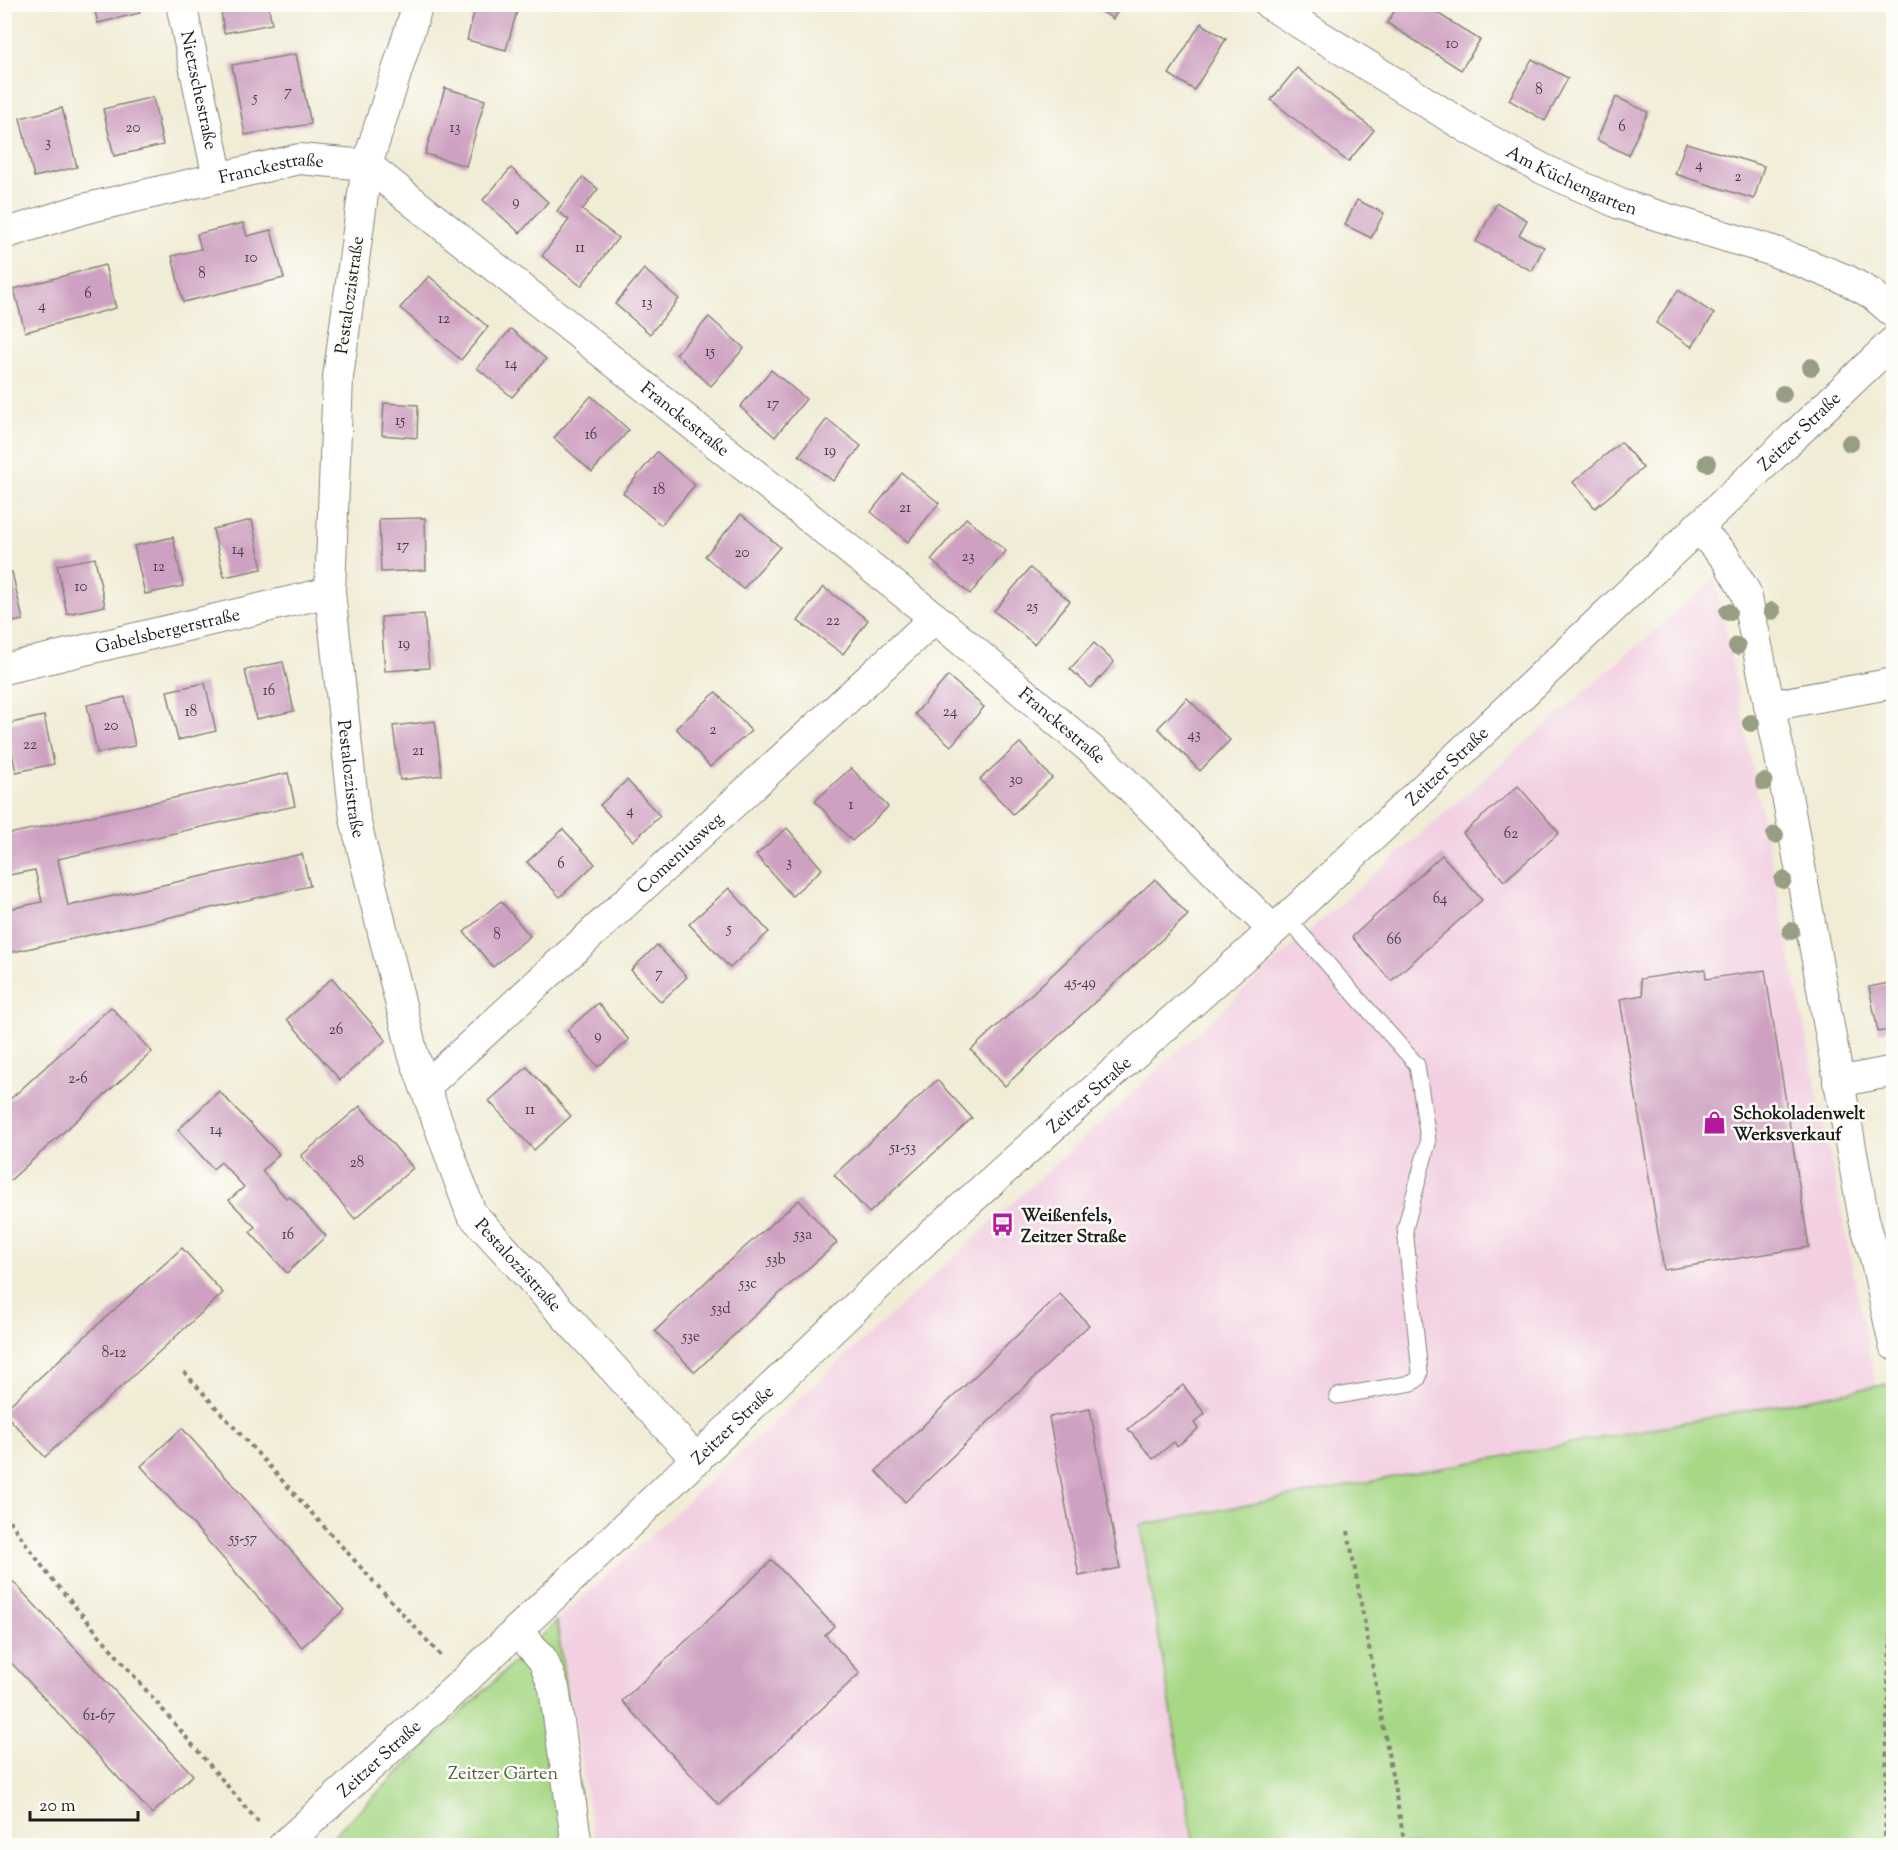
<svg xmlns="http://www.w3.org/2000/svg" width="1898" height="1850" viewBox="0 0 1898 1850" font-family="'Sorts Mill Goudy',serif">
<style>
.built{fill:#f2d0e2}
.green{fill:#a7d886;stroke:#627a51;stroke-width:1.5}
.building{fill:#cea0c1}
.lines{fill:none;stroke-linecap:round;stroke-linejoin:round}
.service-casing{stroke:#868479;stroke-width:17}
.minor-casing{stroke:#868479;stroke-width:32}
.path{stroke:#868479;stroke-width:4;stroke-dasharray:4.5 4.5;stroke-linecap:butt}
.service{stroke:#fff;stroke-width:15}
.minor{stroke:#fff;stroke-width:30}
.tree{fill:#979e84}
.labels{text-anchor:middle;stroke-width:5;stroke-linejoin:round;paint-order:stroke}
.number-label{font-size:15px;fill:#483d45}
.street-label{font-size:18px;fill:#1c1c1c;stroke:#fdfcf7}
.poi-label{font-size:18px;font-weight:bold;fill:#1c1c1c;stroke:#fdfcf7;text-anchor:start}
.park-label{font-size:18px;fill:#4d5e41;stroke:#fdfcf7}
</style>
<rect width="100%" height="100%" fill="#fdfcf7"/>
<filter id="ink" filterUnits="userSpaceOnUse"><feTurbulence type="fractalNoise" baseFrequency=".0167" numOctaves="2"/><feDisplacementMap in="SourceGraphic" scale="12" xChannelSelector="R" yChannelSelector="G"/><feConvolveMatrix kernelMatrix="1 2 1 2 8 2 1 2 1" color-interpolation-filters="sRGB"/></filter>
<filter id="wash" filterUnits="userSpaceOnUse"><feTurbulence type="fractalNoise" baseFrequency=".008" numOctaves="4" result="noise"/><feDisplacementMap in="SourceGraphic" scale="24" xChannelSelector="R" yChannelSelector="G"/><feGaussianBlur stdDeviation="1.35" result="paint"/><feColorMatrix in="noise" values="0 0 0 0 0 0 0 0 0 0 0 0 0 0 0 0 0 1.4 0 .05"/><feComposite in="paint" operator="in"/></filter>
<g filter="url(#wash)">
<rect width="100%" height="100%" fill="#f1ecd6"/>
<path class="built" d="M1715,578L1876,1386L1140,1525L1194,1845H595L557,1621L1301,938Z"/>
<g class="green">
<path d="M1893,1383V1845H1194L1140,1525Z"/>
<path d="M557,1621L586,1845H323Z"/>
</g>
<g id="blocks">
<g class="building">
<path d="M93,4H138L140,13L98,23Z"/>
<path d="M220,4H268L272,24L224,33Z"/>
<path d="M476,4H519L506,50L467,40Z"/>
<path d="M1090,4H1122L1113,19Z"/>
<path d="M1399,4H1423L1480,40L1461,70L1387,23Z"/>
<path d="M1201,23L1226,39L1194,90L1169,74Z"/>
<path d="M296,54L311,124L245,135L232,65Z"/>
<path d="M1532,59L1568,78L1545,121L1509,100Z"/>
<path d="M1297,68L1374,130L1348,162L1271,100Z"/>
<path d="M445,88L485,100L466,166L425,154Z"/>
<path d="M153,97L163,145L114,156L103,109Z"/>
<path d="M1616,97L1648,112L1628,155L1597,140Z"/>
<path d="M62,108L77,167L34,177L20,118Z"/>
<path d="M1686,143L1764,166L1754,199L1675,174Z"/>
<path d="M511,168L548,202L520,233L483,200Z"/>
<path d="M583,177L598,189L582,210L618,238L581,286L542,256L569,220L557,211Z"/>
<path d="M1357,200L1384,213L1371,238L1345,225Z"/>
<path d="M1497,203L1527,220L1519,235L1544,247L1532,271L1476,242Z"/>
<path d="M243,223L247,236L271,230L284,278L183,302L172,256L201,249L197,234Z"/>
<path d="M105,265L116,308L25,332L14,289Z"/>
<path d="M644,269L679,299L650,334L615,304Z"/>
<path d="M429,276L488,327L461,360L400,308Z"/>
<path d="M1678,290L1714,314L1692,347L1656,323Z"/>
<path d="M709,317L744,348L711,386L676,354Z"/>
<path d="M511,329L546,359L512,397L477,368Z"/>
<path d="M771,370L806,399L775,437L740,407Z"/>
<path d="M591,396L629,430L592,472L554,438Z"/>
<path d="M384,403L418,405L417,438L382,435Z"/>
<path d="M827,419L861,446L833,481L799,455Z"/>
<path d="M1621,442L1643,468L1595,508L1573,482Z"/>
<path d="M657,452L695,485L661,525L623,493Z"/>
<path d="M902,473L939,503L908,542L871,512Z"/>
<path d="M741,514L780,547L743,589L705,556Z"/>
<path d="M425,518L426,570L381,572L379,519Z"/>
<path d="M966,518L1006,551L970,594L931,560Z"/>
<path d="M252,520L262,569L224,577L213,529Z"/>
<path d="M173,537L183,586L145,594L134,546Z"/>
<path d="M95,558L105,606L67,614L57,565Z"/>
<path d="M1030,568L1070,601L1034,644L994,611Z"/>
<path d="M12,572L23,620L4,624V574Z"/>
<path d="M823,587L868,620L843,654L798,621Z"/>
<path d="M424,614L429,668L385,671L381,617Z"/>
<path d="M1094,643L1114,662L1091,688L1070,669Z"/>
<path d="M283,662L294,711L256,719L245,670Z"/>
<path d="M948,676L984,707L951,746L915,714Z"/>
<path d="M205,683L216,731L178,740L167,691Z"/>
<path d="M716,692L751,731L710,767L676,728Z"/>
<path d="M125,697L135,746L97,753L87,705Z"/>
<path d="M1187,698L1230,740L1200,771L1158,728Z"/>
<path d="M44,716L54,764L16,772L6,724Z"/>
<path d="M435,721L442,775L400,780L393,726Z"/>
<path d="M1020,743L1052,778L1013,814L980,779Z"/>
<path d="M851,768L888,807L852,841L815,801Z"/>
<path d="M288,773L295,806L58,859L68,906L302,854L310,886L4,954V910L42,902L35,870L4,876V835Z"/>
<path d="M627,780L660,816L633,841L600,805Z"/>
<path d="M1518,786L1559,833L1504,881L1463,833Z"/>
<path d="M787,828L822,869L792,896L756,855Z"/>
<path d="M563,829L595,864L560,897L527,862Z"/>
<path d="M1442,855L1482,900L1391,981L1352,937Z"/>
<path d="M1155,879L1188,915L1005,1086L971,1050Z"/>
<path d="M729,888L769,932L730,968L689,924Z"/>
<path d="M501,901L530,936L493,967L464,932Z"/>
<path d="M657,945L687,977L661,1002L631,970Z"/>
<path d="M1705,969L1706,979L1765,970L1809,1247L1664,1270L1620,999L1643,995L1640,979Z"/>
<path d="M332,978L386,1040L340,1080L287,1019Z"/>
<path d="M1894,982V1029L1878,1032L1869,987Z"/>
<path d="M598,1003L629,1040L598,1067L567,1030Z"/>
<path d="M111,1007L152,1052L5,1185V1104Z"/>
<path d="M527,1067L571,1116L534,1150L489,1101Z"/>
<path d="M937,1080L972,1118L869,1213L834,1175Z"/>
<path d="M219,1091L279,1154L262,1171L287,1199L289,1196L326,1236L287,1273L250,1232L255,1227L229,1200L244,1187L221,1162L213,1169L178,1130Z"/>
<path d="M360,1106L413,1168L355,1219L301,1156Z"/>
<path d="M799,1200L837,1243L753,1317L695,1372L655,1331L714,1274Z"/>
<path d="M182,1248L223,1293L45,1457L4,1413V1410Z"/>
<path d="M1060,1294L1089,1325L905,1502L876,1471Z"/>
<path d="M1183,1385L1205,1414L1194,1423L1198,1429L1177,1446L1174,1442L1153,1459L1128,1429Z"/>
<path d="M1090,1409L1120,1568L1079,1576L1049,1417Z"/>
<path d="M182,1428L344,1610L302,1647L141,1466Z"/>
<path d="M772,1560L834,1626L825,1635L860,1673L719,1805L622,1701Z"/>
<path d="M4,1572L193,1775L152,1814L4,1655Z"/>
</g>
</g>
</g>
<g filter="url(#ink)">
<use href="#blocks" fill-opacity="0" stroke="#868479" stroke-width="1.5"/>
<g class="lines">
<defs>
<path id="service" d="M1287,918L1417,1065L1427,1132L1428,1143L1405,1229L1420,1373L1418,1379L1412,1383L1337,1396"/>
<g id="minor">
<path id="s1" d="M181,4L218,178"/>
<path id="s2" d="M418,4L367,165L338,377L330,592L355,819L413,1054L471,1213L697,1460"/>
<path id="s3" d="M1269,4L1469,129L1543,169L1620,204L1773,251L1847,280L1872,294L1894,313"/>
<path id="s4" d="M4,234L83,209L299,159L367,165L935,618L1100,757L1273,930"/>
<path d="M1697,527L1725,557L1746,593L1778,746L1864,1219L1876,1261L1894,1345"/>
<path id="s5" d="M4,669L330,592"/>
<path d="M1769,706L1894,683"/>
<path d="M1838,1082L1894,1071"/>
<path id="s6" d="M425,1087L935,618"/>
<path d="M517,1630L543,1660L554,1688L577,1846"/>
<path id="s7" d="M283,1846L464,1681L929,1237L1287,918L1894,341"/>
</g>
</defs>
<use href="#service" class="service-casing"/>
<use href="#minor" class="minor-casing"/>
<g class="path">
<path d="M184,1372L441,1656"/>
<path d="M4,1513L50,1577L259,1823"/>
<path d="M1348,1531L1405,1846"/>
<path d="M1885,1846L1888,1680L1894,1583"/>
</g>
<use href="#service" class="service"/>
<use href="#minor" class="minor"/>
</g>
<g class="tree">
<circle cx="1811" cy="367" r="9"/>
<circle cx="1783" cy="394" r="9"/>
<circle cx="1850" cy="443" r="9"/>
<circle cx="1707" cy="463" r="9"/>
<circle cx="1772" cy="611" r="9"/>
<circle cx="1728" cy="612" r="9"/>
<circle cx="1737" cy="646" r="9"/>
<circle cx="1751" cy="723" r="9"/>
<circle cx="1764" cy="782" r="9"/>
<circle cx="1775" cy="835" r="9"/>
<circle cx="1783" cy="880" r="9"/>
<circle cx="1791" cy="931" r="9"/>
</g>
</g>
<defs>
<symbol id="shop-bare" viewBox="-9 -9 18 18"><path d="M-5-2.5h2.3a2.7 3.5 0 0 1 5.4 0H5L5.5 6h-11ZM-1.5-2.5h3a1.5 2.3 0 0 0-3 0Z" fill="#b5179e" stroke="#fdfcf7" stroke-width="2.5" paint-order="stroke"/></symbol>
<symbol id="bus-bare" viewBox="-9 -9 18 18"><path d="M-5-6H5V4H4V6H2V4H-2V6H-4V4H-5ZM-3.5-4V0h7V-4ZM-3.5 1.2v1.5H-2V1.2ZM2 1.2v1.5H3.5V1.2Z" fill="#b5179e" stroke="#fdfcf7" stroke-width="2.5" paint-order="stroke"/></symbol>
</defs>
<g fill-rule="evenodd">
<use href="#shop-bare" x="1698" y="1106" width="33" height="33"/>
<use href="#bus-bare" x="986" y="1208" width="33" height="33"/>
</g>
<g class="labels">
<g class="number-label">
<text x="1452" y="48">10</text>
<text x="1539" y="94">8</text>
<text x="288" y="96">7</text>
<text x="255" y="102">5</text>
<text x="1622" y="131">6</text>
<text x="133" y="132">20</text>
<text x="455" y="132">13</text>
<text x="48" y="147">3</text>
<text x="1699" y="169">4</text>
<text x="1738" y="181">2</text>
<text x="516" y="206">9</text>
<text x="580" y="252">11</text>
<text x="251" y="262">10</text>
<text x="202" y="278">8</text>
<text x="88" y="298">6</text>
<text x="647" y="307">13</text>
<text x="42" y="310">4</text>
<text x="444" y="323">12</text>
<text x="710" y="356">15</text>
<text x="511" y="368">14</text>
<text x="773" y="408">17</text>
<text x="400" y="425">15</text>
<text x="591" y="439">16</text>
<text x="830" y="455">19</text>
<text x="659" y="494">18</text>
<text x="905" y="512">21</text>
<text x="403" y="550">17</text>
<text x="238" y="554">14</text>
<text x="742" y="557">20</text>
<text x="968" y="561">23</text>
<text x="159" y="571">12</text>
<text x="81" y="591">10</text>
<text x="1032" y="611">25</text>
<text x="833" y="625">22</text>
<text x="404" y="648">19</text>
<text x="269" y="695">16</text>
<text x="191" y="716">18</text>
<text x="950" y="716">24</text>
<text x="111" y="730">20</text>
<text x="713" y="734">2</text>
<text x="1194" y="739">43</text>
<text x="30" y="749">22</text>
<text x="418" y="755">21</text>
<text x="1016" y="784">30</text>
<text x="851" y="809">1</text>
<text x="630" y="815">4</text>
<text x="1511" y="838">62</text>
<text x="789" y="867">3</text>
<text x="561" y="868">6</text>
<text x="1440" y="903">64</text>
<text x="729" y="933">5</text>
<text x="497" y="939">8</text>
<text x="1394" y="944">66</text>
<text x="659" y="978">7</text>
<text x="1080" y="987">45-49</text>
<text x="336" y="1034">26</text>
<text x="598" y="1040">9</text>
<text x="78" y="1083">2-6</text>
<text x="530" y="1114">11</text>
<text x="216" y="1134">14</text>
<text x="903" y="1152">51-53</text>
<text x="357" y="1167">28</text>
<text x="288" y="1239">16</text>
<text x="803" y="1239">53a</text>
<text x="776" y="1264">53b</text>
<text x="748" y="1288">53c</text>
<text x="721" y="1313">53d</text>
<text x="691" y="1341">53e</text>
<text x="114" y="1357">8-12</text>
<text x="243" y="1543">55-57</text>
<text x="99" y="1720">61-67</text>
</g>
<g class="street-label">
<text dy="6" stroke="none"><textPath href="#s1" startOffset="88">Nietzschestraße</textPath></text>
<text dy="6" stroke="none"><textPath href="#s4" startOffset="276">Franckestraße</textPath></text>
<text dy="6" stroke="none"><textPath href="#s3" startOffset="351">Am Küchengarten</textPath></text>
<text transform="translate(349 295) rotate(-82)" y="6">Pestalozzistraße</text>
<text dy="6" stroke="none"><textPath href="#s4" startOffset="780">Franckestraße</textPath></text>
<text dy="6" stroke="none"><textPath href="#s7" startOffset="2074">Zeitzer Straße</textPath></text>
<text dy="6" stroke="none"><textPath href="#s5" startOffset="168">Gabelsbergerstraße</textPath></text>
<text dy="6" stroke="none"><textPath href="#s4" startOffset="1266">Franckestraße</textPath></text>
<text dy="6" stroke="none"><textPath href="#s7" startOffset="1588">Zeitzer Straße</textPath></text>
<text dy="6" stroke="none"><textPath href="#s2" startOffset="786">Pestalozzistraße</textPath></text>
<text dy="6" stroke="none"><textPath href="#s6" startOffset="346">Comeniusweg</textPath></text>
<text dy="6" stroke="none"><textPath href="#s7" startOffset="1102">Zeitzer Straße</textPath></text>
<text dy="6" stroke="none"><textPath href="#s2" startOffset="1308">Pestalozzistraße</textPath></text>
<text dy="6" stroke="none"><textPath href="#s7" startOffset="616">Zeitzer Straße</textPath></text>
<text dy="6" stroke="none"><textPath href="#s7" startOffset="130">Zeitzer Straße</textPath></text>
</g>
<g class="poi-label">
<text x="1733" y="1119">Schokoladenwelt<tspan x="1733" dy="21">Werksverkauf</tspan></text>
<text x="1021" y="1221">Weißenfels,<tspan x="1021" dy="21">Zeitzer Straße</tspan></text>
</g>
<g class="park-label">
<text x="503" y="1779">Zeitzer Gärten</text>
</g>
</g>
<rect width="1898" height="1850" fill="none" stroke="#fdfcf7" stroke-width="24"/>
<path d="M30 1811v9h108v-9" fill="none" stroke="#1c1c1c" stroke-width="3"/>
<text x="39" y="1811" font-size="18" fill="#1c1c1c" stroke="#fdfcf7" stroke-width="4.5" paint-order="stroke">20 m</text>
</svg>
